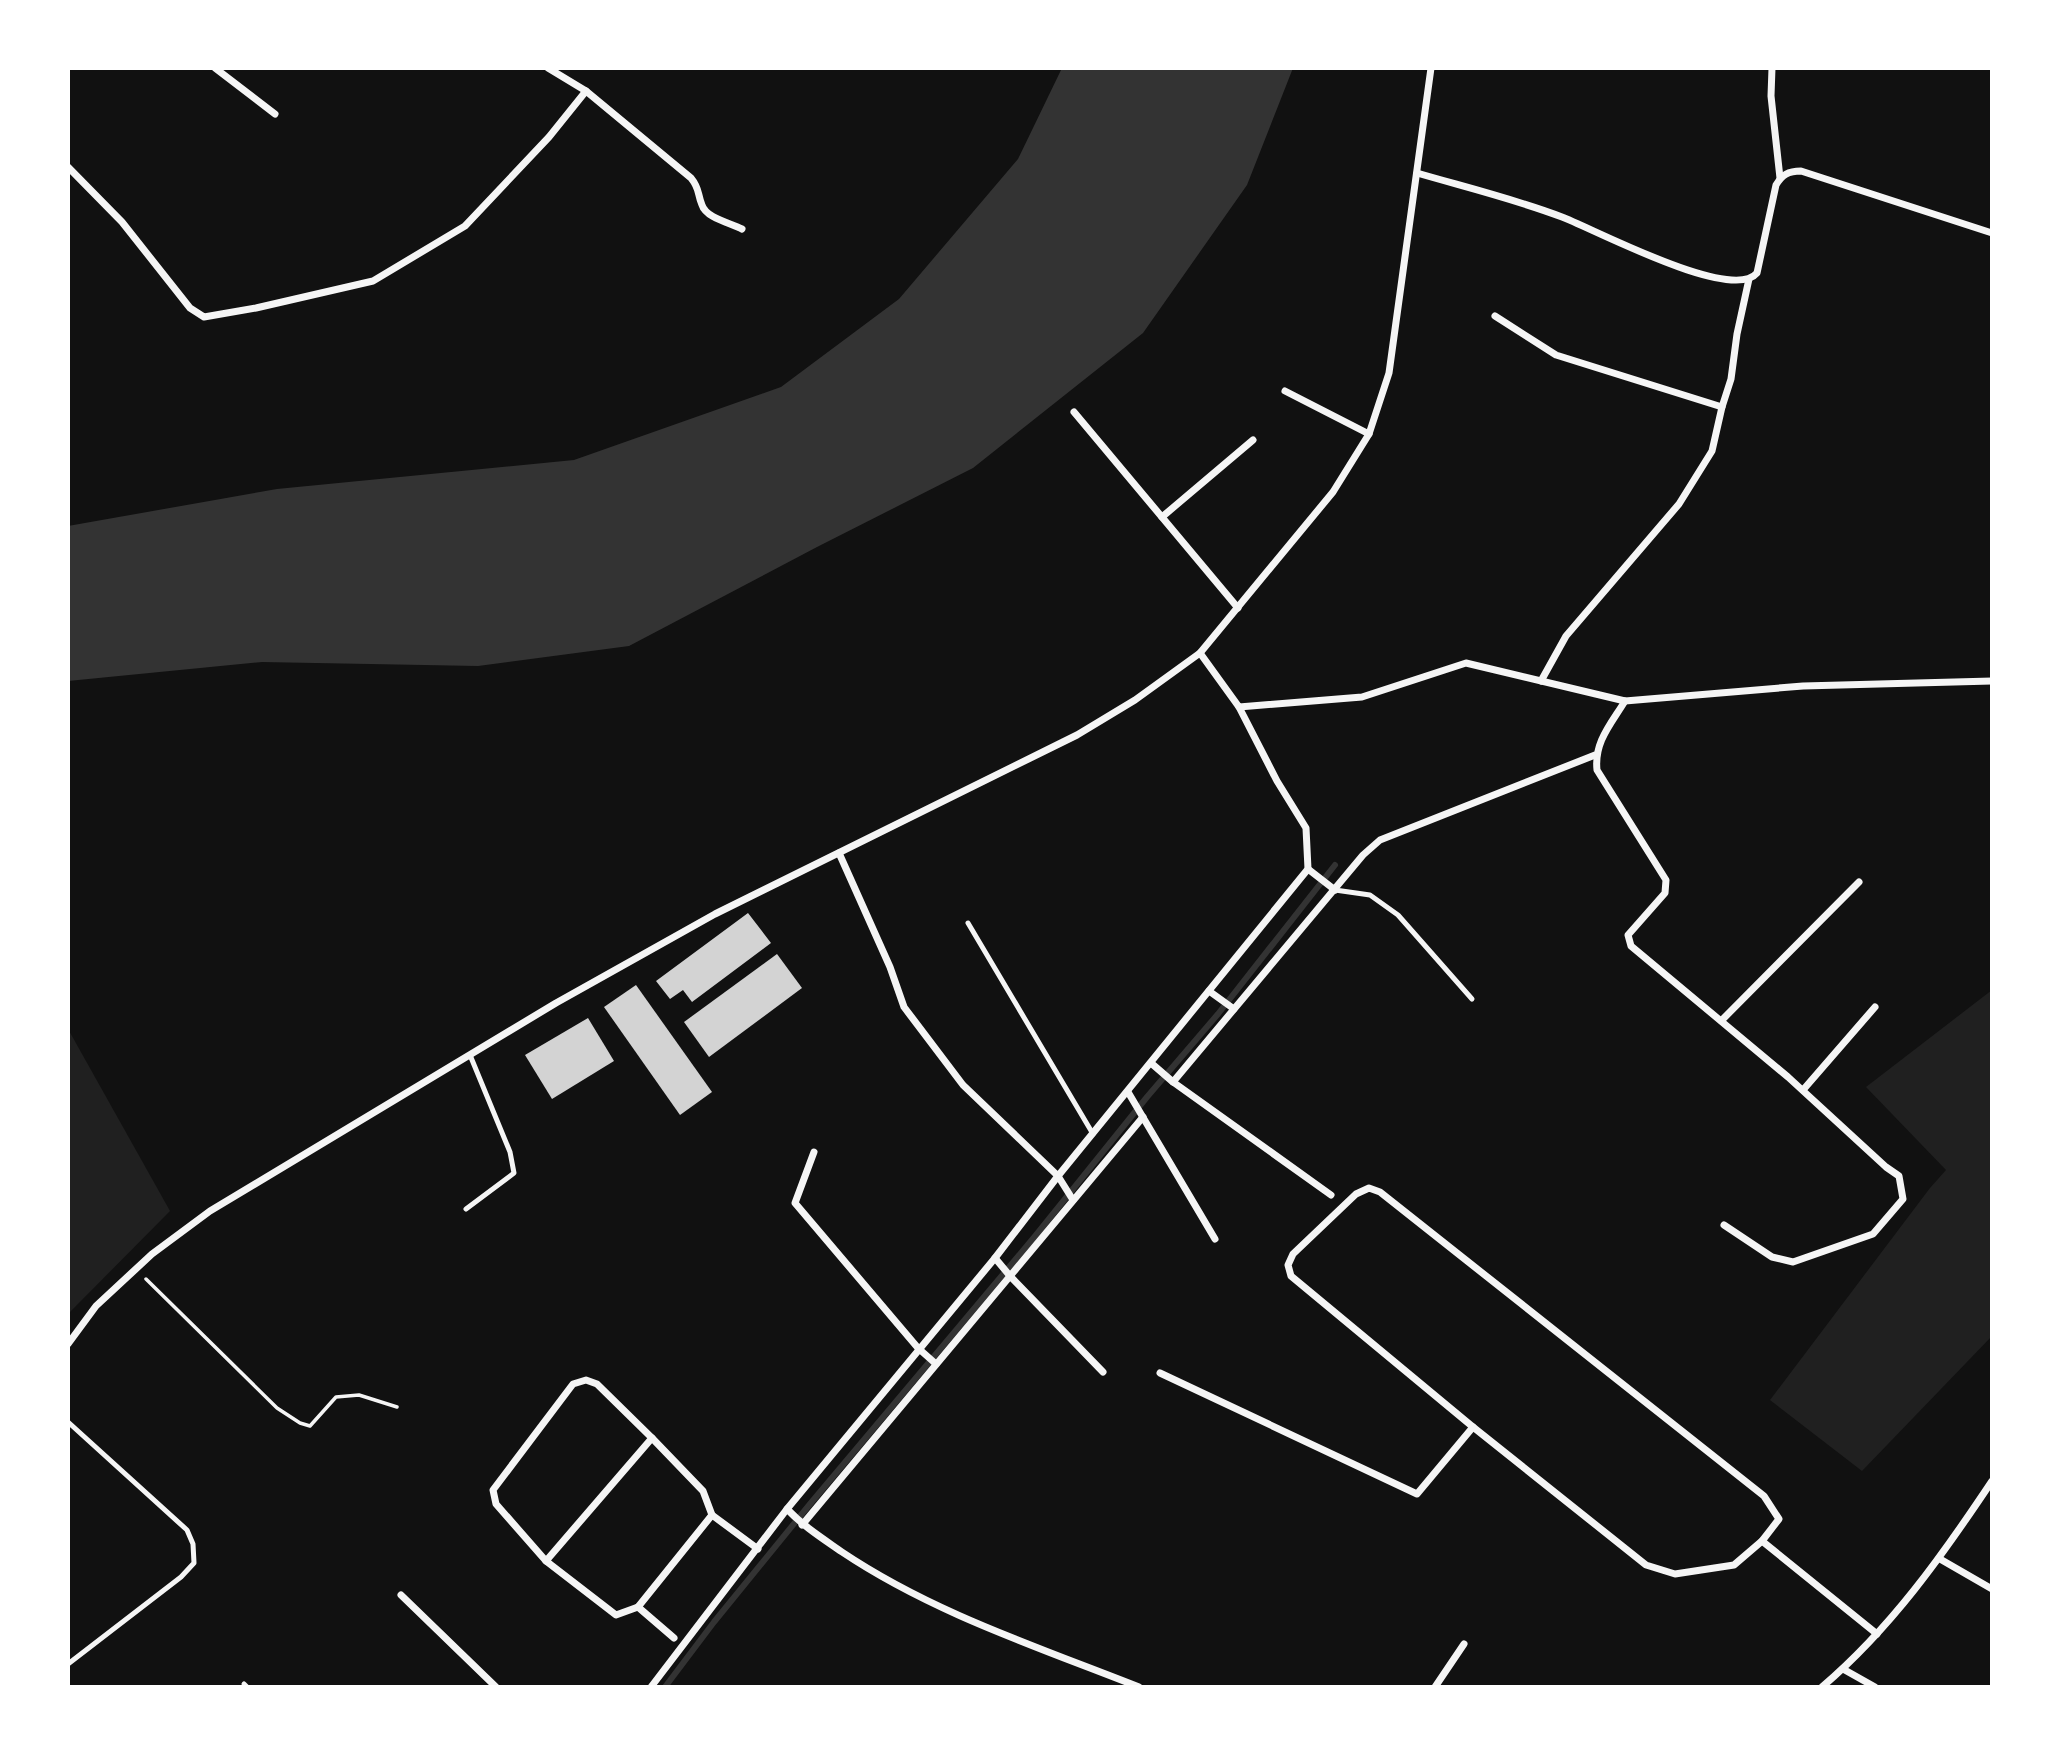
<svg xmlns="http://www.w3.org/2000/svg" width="2060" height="1755" viewBox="0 0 2060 1755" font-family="'PT Serif',serif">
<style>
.green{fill:#202020}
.water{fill:#333}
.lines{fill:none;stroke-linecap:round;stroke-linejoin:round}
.stream{stroke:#333;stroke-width:6}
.building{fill:#d3d3d3}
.path{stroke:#f5f5f5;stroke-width:3.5}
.service{stroke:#f5f5f5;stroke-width:5}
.minor{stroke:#f5f5f5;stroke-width:7}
</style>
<rect width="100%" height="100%" fill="#111"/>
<g class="green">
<path d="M1992,990V1336L1862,1471L1770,1400L1930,1188L1946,1170L1866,1087Z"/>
<path d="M68,1029L170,1211L68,1314Z"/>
</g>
<path class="water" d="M1062,68H1293L1247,185L1143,333L973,468L817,547L629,646L478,666L262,662L68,681V526L277,489L574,460L781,387L899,299L1018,159Z"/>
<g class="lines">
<path class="stream" d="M665,1687L714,1622L810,1504L1036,1235L1147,1097L1218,1014L1335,865"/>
</g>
<g class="building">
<path d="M748,913L771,943L692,1002L683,990L670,999L656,981Z"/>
<path d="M777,954L802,988L709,1057L684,1022Z"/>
<path d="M636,985L712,1092L680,1115L604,1007Z"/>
<path d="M588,1018L614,1061L552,1099L525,1055Z"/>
</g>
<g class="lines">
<path class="path" d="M146,1279L277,1408L300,1423L310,1426L336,1397L359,1395L397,1407"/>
<g class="service">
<path d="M1335,890L1370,895L1398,915L1472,999"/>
<path d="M968,923L1093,1134"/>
<path d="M466,1209L514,1173L510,1152L470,1055"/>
<path d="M68,1422L187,1530L193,1544L194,1563L181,1577L68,1664"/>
<path d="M244,1684L247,1687"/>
</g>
<g class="minor">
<path d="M215,68L275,114"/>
<path d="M548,68L586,91L691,178C700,189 697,193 702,205C706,218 730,223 742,229"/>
<path d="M1772,68L1771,96L1780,178"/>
<path d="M68,167L122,222L190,308L204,317L256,308L373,281L465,226L549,137L586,91"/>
<path d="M1417,173C1465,187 1515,199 1562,217C1594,229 1732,303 1757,273L1776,185C1782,175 1788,171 1801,171L1992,233"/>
<path d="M1495,316L1556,355L1722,407"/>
<path d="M1285,391L1369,434"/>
<path d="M1074,412L1238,608"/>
<path d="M1162,517L1253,440"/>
<path d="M1200,653L1239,707L1362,697L1466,663L1625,701L1803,686L1992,681"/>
<path d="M1541,681L1566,636L1679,504L1712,451L1722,407L1731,379L1737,334L1749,279"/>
<path d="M1625,701C1611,724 1594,742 1597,770L1666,880L1665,893L1628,935L1631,946L1788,1077L1886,1167L1899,1176L1903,1199L1873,1234L1793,1262L1772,1257L1724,1225"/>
<path d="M839,853L890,967L904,1007L963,1085L1058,1176L1073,1200"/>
<path d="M1308,869L1335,890"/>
<path d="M1209,991L1234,1009"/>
<path d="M1722,1020L1859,882"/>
<path d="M1151,1063L1173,1082L1331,1195"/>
<path d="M1173,1082L1363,855L1380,840L1595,755"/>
<path d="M1803,1090L1875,1007"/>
<path d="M1128,1092L1215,1239"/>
<path d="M814,1152L795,1203L918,1348L936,1364"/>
<path d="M1369,1188L1380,1192L1764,1496L1779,1519L1762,1541L1734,1565L1675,1574L1646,1565L1473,1427L1291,1276L1288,1265L1293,1254L1356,1194Z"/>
<path d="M995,1258L1010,1276L1103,1372"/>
<path d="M68,1344L96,1306L152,1254L210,1211L556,1003L715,914L1077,735L1135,700L1200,653L1333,492L1369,434L1389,373L1431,68"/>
<path d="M1160,1373L1417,1494L1473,1427"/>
<path d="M787,1509C803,1526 822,1538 842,1552C933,1613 1038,1647 1139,1687"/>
<path d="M802,1525L1143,1117"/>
<path d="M1762,1541L1877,1634"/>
<path d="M1940,1559L1992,1589"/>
<path d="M546,1561L496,1504L493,1490L573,1384L586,1380L597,1384L652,1438"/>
<path d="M401,1595L496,1687"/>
<path d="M638,1607L712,1515"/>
<path d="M674,1638L638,1607L616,1615L546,1561L652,1438L703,1491L712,1515L758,1549"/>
<path d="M1843,1669L1875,1687"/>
<path d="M651,1687L787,1509L995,1258L1058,1176L1308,869L1306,828L1277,781L1239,707"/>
<path d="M1435,1687L1464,1644"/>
<path d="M1822,1687C1891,1628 1942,1556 1992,1481"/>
</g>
</g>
<rect width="2060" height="1755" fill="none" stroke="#ffffff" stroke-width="140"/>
</svg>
